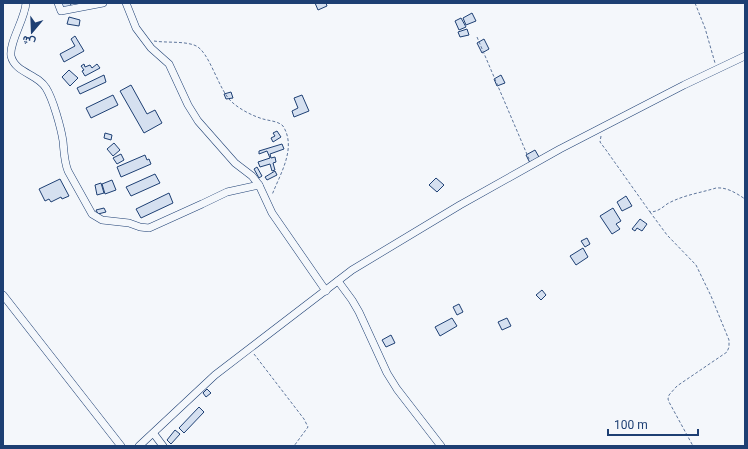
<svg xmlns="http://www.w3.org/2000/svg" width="748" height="449" viewBox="0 0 748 449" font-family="Roboto,Vazirmatn,sans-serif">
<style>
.building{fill:#d5e0f0;stroke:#1d3f73}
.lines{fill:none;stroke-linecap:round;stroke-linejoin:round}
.minor-casing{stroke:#1d3f73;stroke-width:8}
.path{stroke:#5e769c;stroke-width:1;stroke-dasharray:3 2;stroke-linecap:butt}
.minor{stroke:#f4f7fb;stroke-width:7}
</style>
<rect width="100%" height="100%" fill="#f4f7fb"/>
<g class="building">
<path d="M60,3H70L72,7L62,10Z"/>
<path d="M315,3H326L327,6L318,10Z"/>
<path d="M472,13L476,21L466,25L463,18Z"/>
<path d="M69,17L80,20L79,26L67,24Z"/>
<path d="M461,18L466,27L459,30L455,21Z"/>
<path d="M467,29L469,35L460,37L458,32Z"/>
<path d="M75,36L84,51L64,62L60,54L75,46L71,39Z"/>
<path d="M484,39L489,49L482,53L477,43Z"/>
<path d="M84,64L85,67L90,65L92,68L97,64L100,68L85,76L82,71L84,70L81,66Z"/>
<path d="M69,70L78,78L70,86L62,77Z"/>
<path d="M104,75L106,82L80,94L77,88Z"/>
<path d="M501,75L505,83L497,86L494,79Z"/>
<path d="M131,85L147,114L155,110L162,123L144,133L120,91Z"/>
<path d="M231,92L233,98L226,99L224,94Z"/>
<path d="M113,95L118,105L91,118L86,108Z"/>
<path d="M302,95L309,111L294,117L292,111L298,108L294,98Z"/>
<path d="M277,131L281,137L273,142L271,138L275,136L273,133Z"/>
<path d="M105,133L112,135L111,140L104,138Z"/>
<path d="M114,143L120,150L113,156L107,149Z"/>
<path d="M282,144L284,149L270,154L271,158L275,157L276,162L273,163L275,170L272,171L270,164L260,167L258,162L270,158L267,151L259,154V151Z"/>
<path d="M535,150L539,157L530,163L526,155Z"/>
<path d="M121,154L124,160L117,164L113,158Z"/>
<path d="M145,155L147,160L149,159L151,164L121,177L117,167Z"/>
<path d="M257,167L262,176L259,178L254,169Z"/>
<path d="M275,171L277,175L267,180L265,177Z"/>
<path d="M155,174L160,183L131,196L126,187Z"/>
<path d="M436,178L444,185L437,192L429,185Z"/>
<path d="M60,179L69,196L62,199L61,197L51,202L49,199L45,201L39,189Z"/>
<path d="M112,180L116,190L105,194L102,184Z"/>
<path d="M101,183L104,193L97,195L95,185Z"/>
<path d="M169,193L173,203L141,218L136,209Z"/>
<path d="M626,196L632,206L622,211L617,202Z"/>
<path d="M104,208L106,212L98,214L96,210Z"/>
<path d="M613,208L621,221L616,224L620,229L612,234L600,216Z"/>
<path d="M640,219L647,224L642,231L637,228L635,231L632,229Z"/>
<path d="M587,238L590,244L585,247L581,241Z"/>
<path d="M583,248L588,257L576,265L570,256Z"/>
<path d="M542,290L546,295L541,300L536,295Z"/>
<path d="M459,304L463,312L457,315L453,307Z"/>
<path d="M452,318L457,326L440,336L435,327Z"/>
<path d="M507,318L511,326L502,330L498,322Z"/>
<path d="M391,335L395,343L386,347L382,340Z"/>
<path d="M207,389L211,393L206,397L203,393Z"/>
<path d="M199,407L204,412L184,433L179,428Z"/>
<path d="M175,430L180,434L171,444L167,440Z"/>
</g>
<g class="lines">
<defs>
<g id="minor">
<path d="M26,3C25,19 9,42 11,56C15,73 38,74 46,88C53,99 61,128 63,141C64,151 64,161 68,171L92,214L102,220L129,223L140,227L149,228L202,204L227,192L259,185L272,213L326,291"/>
<path d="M58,3L61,11L103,3"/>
<path d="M126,3L136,28L151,48L169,64L188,105L198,121L235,163L252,176L259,185"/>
<path d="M338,281L352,300L359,312L387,373L397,389L441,446"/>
<path d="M3,295L121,446"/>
<path d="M154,434L163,446"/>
<path d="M139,446L215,375L352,270L460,205L560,149L684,85L745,56"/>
</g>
</defs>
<use href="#minor" class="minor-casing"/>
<g class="path">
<path d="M695,3L705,28L715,63"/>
<path d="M477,37L529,159"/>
<path d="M154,41C167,43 182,41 194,45C210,50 218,91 233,103C241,110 253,116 263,119C270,121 278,121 283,126C297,148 280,174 272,195"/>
<path d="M601,136L600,142L606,150L650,212C657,212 662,208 667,204C683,195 700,193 716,188C727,187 736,193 745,199"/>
<path d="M650,212L667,235L696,265L711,296L729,340V347L727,352L677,386L669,395L668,399L669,402L693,446"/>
<path d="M254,354L304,419L308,427L294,446"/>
</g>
<use href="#minor" class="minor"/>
</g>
<rect width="748" height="449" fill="none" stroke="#1d3f73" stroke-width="8"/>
<g transform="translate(32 32) rotate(199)" stroke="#f4f7fb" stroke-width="3" paint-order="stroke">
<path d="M0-3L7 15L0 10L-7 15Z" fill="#1d3f73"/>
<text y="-6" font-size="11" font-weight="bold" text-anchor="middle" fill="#1d3f73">ش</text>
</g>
<path d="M608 429v6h90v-6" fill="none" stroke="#1d3f73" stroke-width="2"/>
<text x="614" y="429" font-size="12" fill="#1d3f73" stroke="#f4f7fb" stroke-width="3" paint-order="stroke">100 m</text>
</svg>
